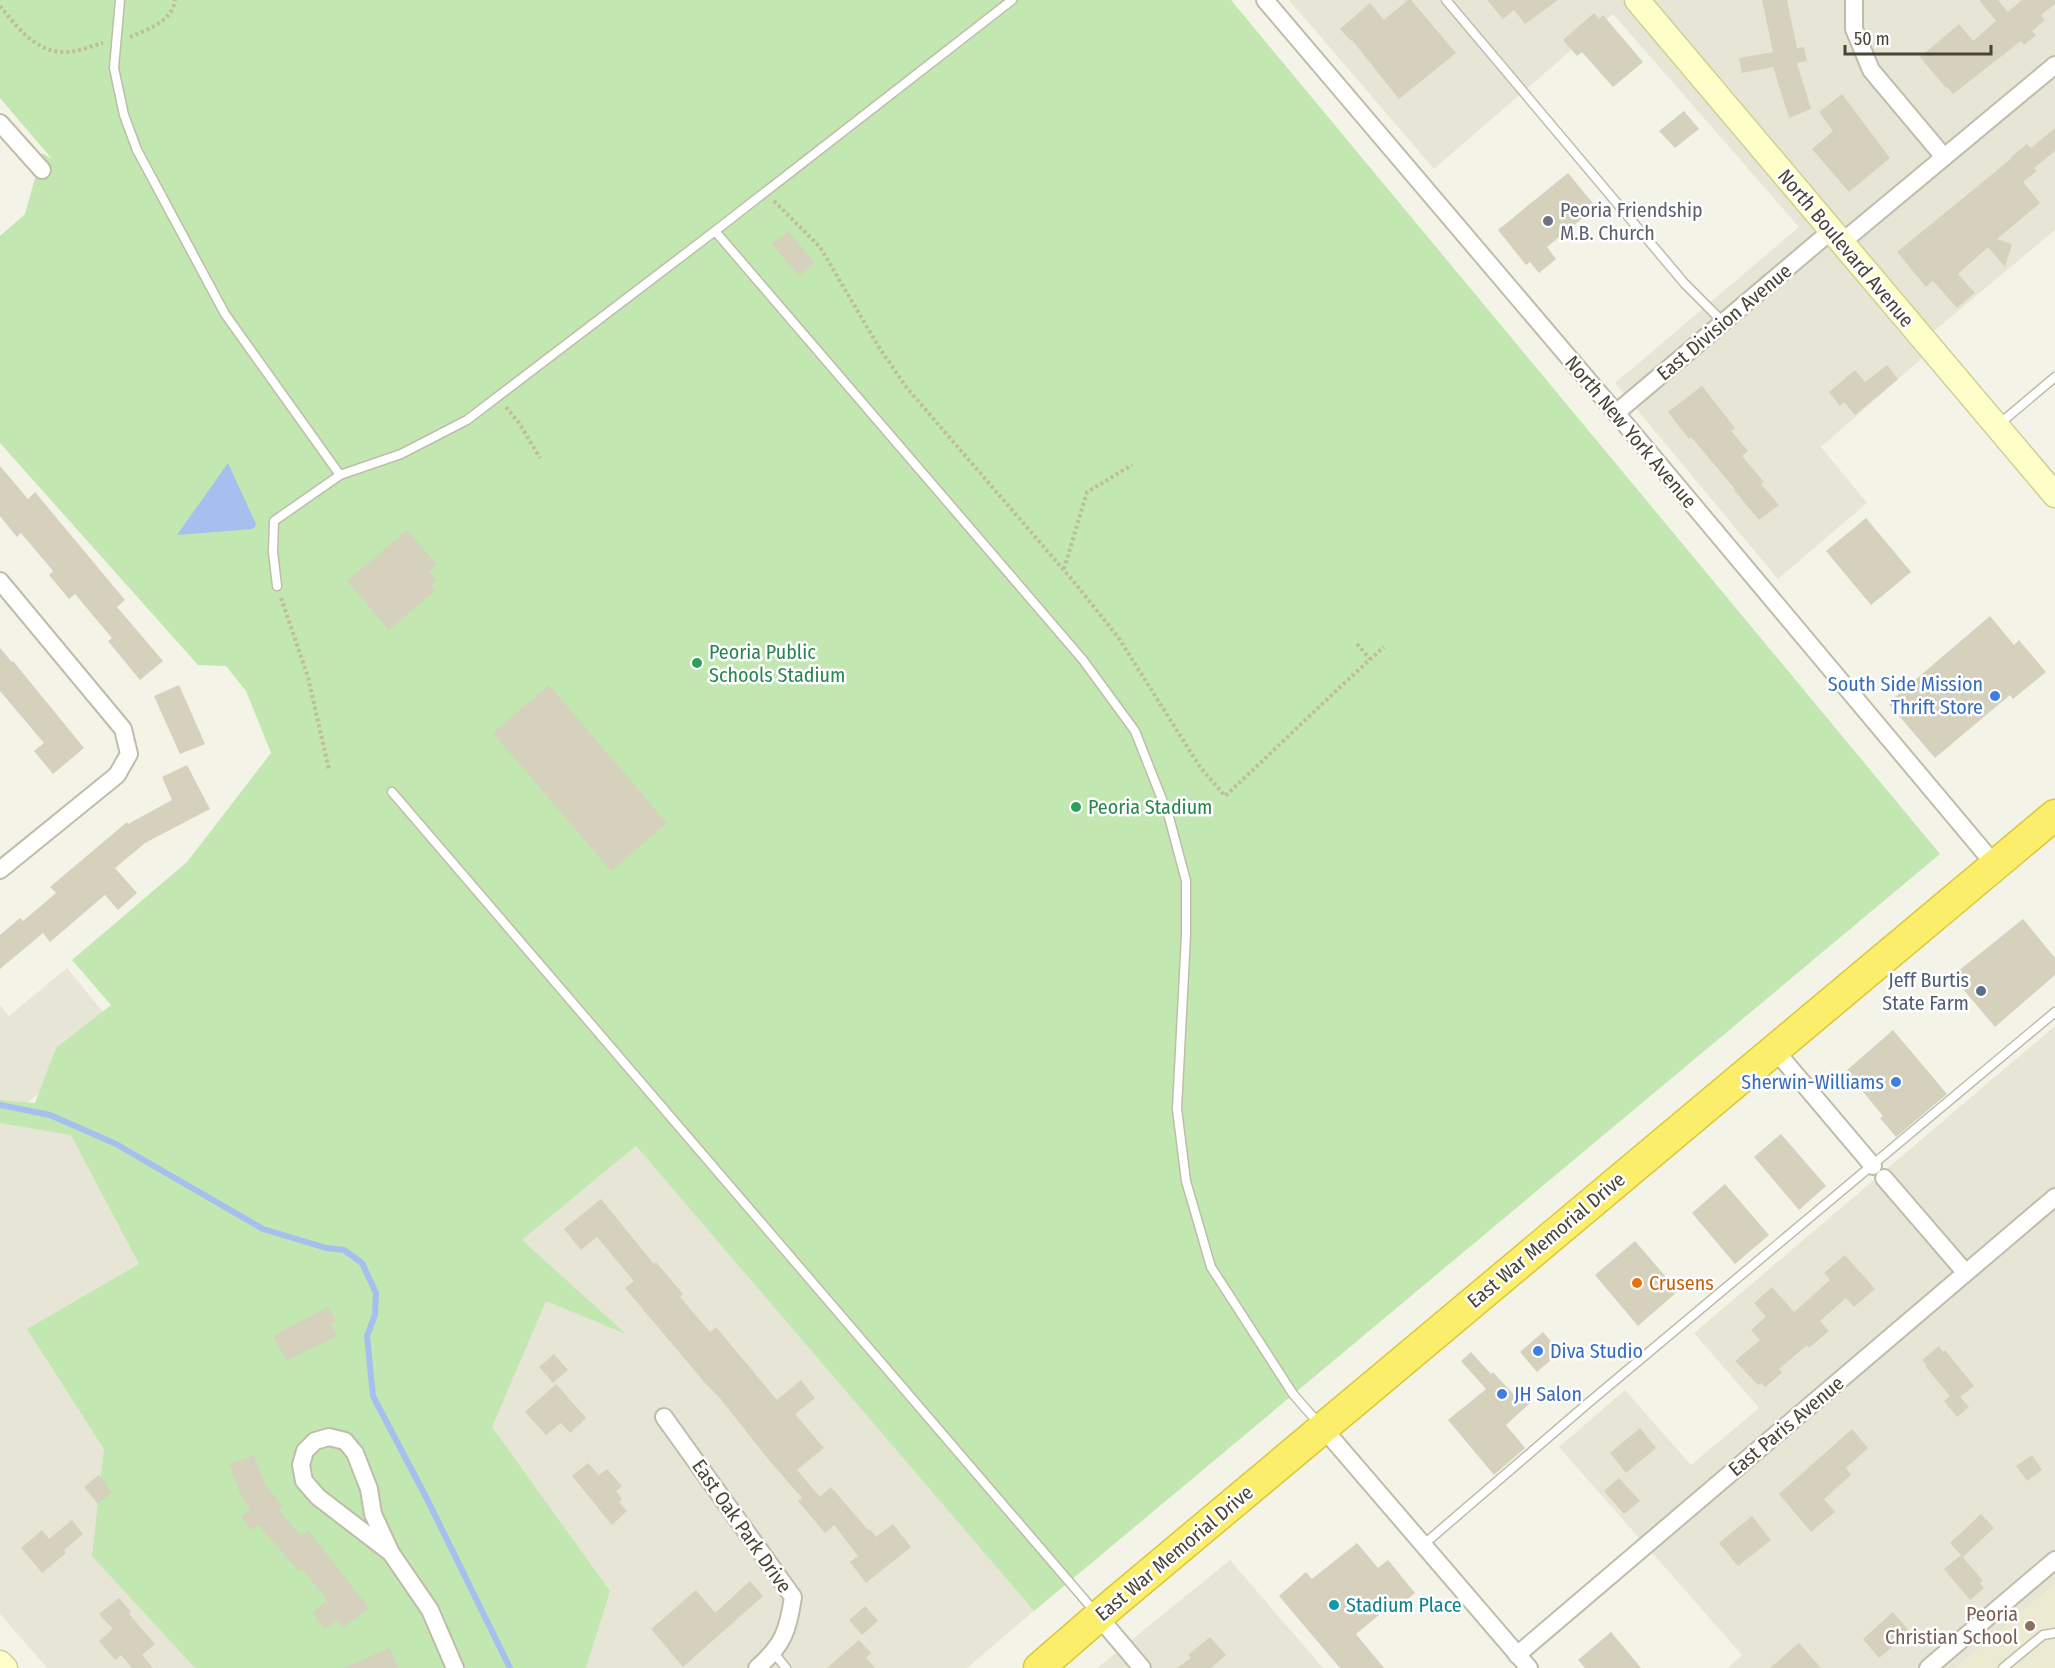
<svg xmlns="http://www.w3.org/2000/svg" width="2055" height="1668" viewBox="0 0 2055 1668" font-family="'Fira Sans Condensed',sans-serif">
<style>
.residential{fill:#e7e6d6}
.education{fill:#ecebd2}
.green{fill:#c2e7b1}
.water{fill:#a5bfef}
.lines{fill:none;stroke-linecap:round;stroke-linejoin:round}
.stream{stroke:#a5bfef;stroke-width:6}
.building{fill:#d5d1bd}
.lane-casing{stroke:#bfbdaa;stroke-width:11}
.street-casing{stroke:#bfbdaa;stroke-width:20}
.secondary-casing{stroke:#d0cf96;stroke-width:27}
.highway-casing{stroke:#dbc73b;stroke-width:33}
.path{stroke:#c0bc9c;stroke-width:4;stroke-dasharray:3 3;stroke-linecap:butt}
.lane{stroke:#fff;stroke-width:8}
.street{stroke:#fff;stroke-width:16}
.secondary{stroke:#fdfec8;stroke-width:24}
.highway{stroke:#fbee6b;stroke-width:30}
.worship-dot{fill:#6b7280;stroke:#fff;stroke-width:2}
.leisure-dot{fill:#2e9e5b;stroke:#fff;stroke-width:2}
.shop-dot{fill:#3f7fe0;stroke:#fff;stroke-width:2}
.service-dot{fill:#5c6f8a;stroke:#fff;stroke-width:2}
.food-dot{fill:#e8710a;stroke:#fff;stroke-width:2}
.culture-dot{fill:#0f9aa8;stroke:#fff;stroke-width:2}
.education-dot{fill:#8d6e63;stroke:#fff;stroke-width:2}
.labels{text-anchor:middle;stroke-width:5;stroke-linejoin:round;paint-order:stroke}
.worship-label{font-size:20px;fill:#5b616d;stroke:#fff;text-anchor:start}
.street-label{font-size:20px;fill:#474437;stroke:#fff}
.leisure-label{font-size:20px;fill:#27864d;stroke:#fff;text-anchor:start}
.shop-label{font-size:20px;fill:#366cbe;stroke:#fff;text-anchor:end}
.service-label{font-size:20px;fill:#4e5e75;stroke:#fff;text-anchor:end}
.food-label{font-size:20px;fill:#c56008;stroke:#fff;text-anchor:start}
.culture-label{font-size:20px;fill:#0d838f;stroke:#fff;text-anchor:start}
.education-label{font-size:20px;fill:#785e54;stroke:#fff;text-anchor:end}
</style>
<rect width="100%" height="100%" fill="#f4f3e8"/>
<g class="residential">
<path d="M1289,0H2055V230L1934,331L1920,360L1821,447L1867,503L1778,579L1615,383L1799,227L1613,14L1434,169Z"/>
<path d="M67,968L116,1028L20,1109L0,1105V1005L9,1016Z"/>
<path d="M2055,1026V1584L1956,1668H1728L1742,1655L1559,1447L1625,1390L1691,1465L1759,1408L1694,1333Z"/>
<path d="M0,1107L202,1141L400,1340L636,1146L1034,1611L967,1668H47L0,1614Z"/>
<path d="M1230,1560L1323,1668H1097Z"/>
</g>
<path class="education" d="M2055,1584V1668H1956Z"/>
<path class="green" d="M0,0H1231L1940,854L1034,1611L636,1146L522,1240L626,1334L546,1301L492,1427L610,1591L586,1668H195L92,1556L104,1449L27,1329L139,1264L71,1135L0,1123V1100L35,1103L56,1048L111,1005L72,960L187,862L271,753L246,691L226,666L198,665L0,443V236L25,214L42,153L52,159L0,98Z"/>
<path class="water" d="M228,463L256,524L255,527L252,529L177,535Z"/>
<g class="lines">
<path class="stream" d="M0,1105L50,1115L116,1144L263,1229L326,1248L344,1250L362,1263L376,1293L375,1315L367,1336L373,1396L427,1499L510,1668"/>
</g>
<g class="building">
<path d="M1408,0H1411L1456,53L1399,99L1352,40L1351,41L1340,29L1370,3L1384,20Z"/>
<path d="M1487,0H1558L1525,24L1514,10L1503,19Z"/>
<path d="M1762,0H1787L1797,48L1793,49L1804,47L1807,61L1797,63L1811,109L1789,118L1773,67L1742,73L1739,58L1773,52Z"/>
<path d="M1979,0H1998L2008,12L2022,0H2055V4L2041,15L2045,20L2032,31L2036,35L2024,45L2021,41L1953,94L1947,87L1946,88L1920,57L1959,24L1973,41L1996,21Z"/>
<path d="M1594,13L1599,19L1603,15L1643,62L1613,87L1582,52L1577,56L1563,40Z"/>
<path d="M1842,94L1890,158L1849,192L1812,149L1833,131L1819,112Z"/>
<path d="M1684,111L1699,129L1675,148L1659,131Z"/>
<path d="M2055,128V151L2034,168L2037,171L2023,182L2040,203L1997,239L2012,244L2005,267L1988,247L1958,274L1975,293L1957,308L1933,281L1926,287L1897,252L2012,158L2011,157L2027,144L2031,148Z"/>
<path d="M1568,173L1596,207L1547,247L1556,259L1539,273L1530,262L1526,265L1498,230Z"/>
<path d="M788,231L815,263L799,276L772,244Z"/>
<path d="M1887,365L1898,379L1855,415L1844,402L1840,406L1829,392L1855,370L1865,382Z"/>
<path d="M1702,386L1735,428L1731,431L1748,451L1742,456L1764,482L1761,484L1779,505L1759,520L1734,490L1735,489L1691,437L1689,439L1668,412Z"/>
<path d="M0,466L28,499L35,492L125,600L117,607L163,661L140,680L108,641L112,638L75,594L69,599L49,575L53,571L21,533L17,537L0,516Z"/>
<path d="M1866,518L1911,572L1871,605L1826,551Z"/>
<path d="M407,530L437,565L429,572L437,581L431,586L435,591L389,630L347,581Z"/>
<path d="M1990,616L2014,645L2019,640L2046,672L2013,699L2010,695L1935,758L1888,703Z"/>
<path d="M0,648L12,662L13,661L84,748L53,774L34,751L44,743L0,691Z"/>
<path d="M179,685L205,744L180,754L154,696Z"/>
<path d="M549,685L667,823L611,871L493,733Z"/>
<path d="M187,765L210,809L145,843L115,868L137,893L118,910L105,895L50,942L43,933L0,969V935L20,918L23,921L56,893L50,887L127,822L128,824L172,800L162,777Z"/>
<path d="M2023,919L2055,958V975L1995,1027L1952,976Z"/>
<path d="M1893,1030L1947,1094L1896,1137L1880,1118L1883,1116L1846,1071Z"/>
<path d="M1781,1134L1826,1186L1799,1210L1754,1157Z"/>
<path d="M1725,1184L1769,1235L1735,1264L1692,1213Z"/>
<path d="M601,1199L654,1264L656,1262L683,1294L680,1297L710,1332L716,1327L777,1400L801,1380L815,1398L795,1414L824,1448L797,1470L820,1497L831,1487L868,1530L870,1529L876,1537L893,1524L911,1547L866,1583L850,1562L858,1556L834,1525L825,1533L798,1501L802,1498L768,1459L719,1397L705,1383L625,1288L634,1281L597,1237L581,1250L564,1229Z"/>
<path d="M1635,1241L1678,1291L1638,1326L1595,1275Z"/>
<path d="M1845,1255L1875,1289L1854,1307L1846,1298L1820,1321L1829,1331L1809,1348L1807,1345L1779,1369L1782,1373L1765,1387L1761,1383L1758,1385L1735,1361L1760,1340L1751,1330L1766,1317L1754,1303L1772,1287L1794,1312L1830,1280L1824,1273Z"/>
<path d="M328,1307L336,1321L331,1324L337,1336L286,1361L273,1336Z"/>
<path d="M1543,1332L1560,1352L1537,1372L1520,1352Z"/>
<path d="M1939,1346L1943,1352L1945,1350L1974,1386L1960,1397L1969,1407L1957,1417L1944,1401L1950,1396L1925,1366L1927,1365L1922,1360Z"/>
<path d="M1471,1352L1491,1374L1493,1372L1514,1395L1518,1391L1530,1403L1506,1425L1525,1448L1494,1475L1448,1420L1486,1389L1461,1361Z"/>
<path d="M554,1354L568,1370L553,1383L539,1367Z"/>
<path d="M556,1384L586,1418L570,1433L561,1423L546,1435L525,1412Z"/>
<path d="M1640,1428L1656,1448L1626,1473L1610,1453Z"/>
<path d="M1852,1429L1868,1448L1846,1468L1851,1475L1824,1499L1835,1512L1811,1532L1779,1494Z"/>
<path d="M254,1455L265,1484L283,1507L279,1510L301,1536L308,1530L369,1608L343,1628L337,1620L325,1629L312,1613L327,1600L302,1569L299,1571L258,1525L251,1530L241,1517L250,1509L242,1498L229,1464Z"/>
<path d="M2032,1455L2042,1470L2027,1481L2016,1466Z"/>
<path d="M588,1463L599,1475L607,1469L622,1486L616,1491L622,1499L619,1502L627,1511L612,1525L572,1476Z"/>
<path d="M99,1475L112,1492L98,1504L84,1487Z"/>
<path d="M1619,1478L1640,1501L1624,1514L1604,1491Z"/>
<path d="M1981,1514L1994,1528L1963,1557L1950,1543Z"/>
<path d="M1752,1516L1771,1540L1738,1566L1719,1543Z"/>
<path d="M72,1520L83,1534L64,1550L66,1553L42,1573L21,1548L42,1530L49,1539Z"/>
<path d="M1357,1543L1378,1568L1388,1560L1415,1593L1395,1610L1391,1605L1356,1634L1384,1668H1340L1279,1596L1306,1572L1312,1579Z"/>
<path d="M1961,1555L1983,1581L1980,1583L1984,1588L1970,1600L1944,1569Z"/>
<path d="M750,1581L763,1596L683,1667L651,1629L696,1590L715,1613Z"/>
<path d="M119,1598L131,1612L129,1614L155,1644L142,1655L153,1668H132L121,1655L115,1660L99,1641L113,1629L99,1614Z"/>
<path d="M865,1606L878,1621L862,1635L849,1620Z"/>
<path d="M1893,1612L1910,1632L1879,1658L1863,1639Z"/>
<path d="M1611,1632L1641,1668H1585L1578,1660Z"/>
<path d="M1210,1637L1226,1655L1211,1668H1177L1191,1658L1188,1655Z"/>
<path d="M859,1640L871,1653L866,1658L875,1668H827Z"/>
<path d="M1799,1643L1821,1668H1770Z"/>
<path d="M390,1648L398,1668H343Z"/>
</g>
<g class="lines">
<defs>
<g id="lane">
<path d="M120,0L114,68L124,115L137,150L225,314L340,475"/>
<path d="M1446,0L1685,284L1723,322"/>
<path d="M715,231L1012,0"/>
<path d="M1998,425L2055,377"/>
<path d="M277,586L273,552L274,521L340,475L401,454L467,420L715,231L1083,660L1135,731L1169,817L1186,881V935L1177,1109L1186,1181L1211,1267L1293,1394L1320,1425"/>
<path d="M392,792L1096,1613"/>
<path d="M1423,1545L1587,1404L2055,1012"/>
<path d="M774,1653L786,1668"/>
<path d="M2003,1668L2043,1635L2055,1633"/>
</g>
<g id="street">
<path d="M1265,0L1616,413L1995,865"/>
<path d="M1854,0V29L1871,70L1944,157"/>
<path d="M0,123L42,170"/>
<path d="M1841,243L2055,65"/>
<path d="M1616,413L1831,231"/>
<path d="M0,581L123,729L129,754L117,775L0,870"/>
<path d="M1774,1049L1873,1166"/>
<path d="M1884,1178L1965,1272"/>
<path d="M664,1417L793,1597C788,1631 783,1645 757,1668"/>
<path d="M1323,1428L1529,1668"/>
<path d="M391,1553L318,1497L304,1481L301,1465L305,1451L315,1441L329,1437L345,1441L355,1453L369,1489L373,1514L391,1553L430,1610L455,1668"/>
<path d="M1098,1616L1142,1668"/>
<path d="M1517,1655L2055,1197"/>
<path d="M1928,1668L2055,1560"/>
</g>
<g id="secondary">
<path d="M1637,0L2055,495"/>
<path d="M0,1663L5,1668"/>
</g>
<path id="highway" d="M1039,1668L1114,1603L2055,815"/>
</defs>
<use href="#lane" class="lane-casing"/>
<use href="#street" class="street-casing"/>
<use href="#secondary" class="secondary-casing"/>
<use href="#highway" class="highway-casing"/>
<g class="path">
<path d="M0,6C17,27 36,53 66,52C78,52 91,46 103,43"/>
<path d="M130,37C148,29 172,22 175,0"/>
<path d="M774,201L820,247L880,349L907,388L1074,582L1118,637L1200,767L1225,796C1278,747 1330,695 1384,647"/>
<path d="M506,407L519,423L540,458"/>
<path d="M1064,569L1087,492L1132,465"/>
<path d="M281,598L308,677L329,770"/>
<path d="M1357,644L1370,659"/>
</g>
<use href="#lane" class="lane"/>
<use href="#street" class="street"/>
<use href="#secondary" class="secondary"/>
<use href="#highway" class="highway"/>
</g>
<circle class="worship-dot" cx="1548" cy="221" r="6"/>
<g class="leisure-dot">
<circle cx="697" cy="663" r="6"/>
<circle cx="1076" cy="807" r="6"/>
</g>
<g class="shop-dot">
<circle cx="1995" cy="696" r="6"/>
<circle cx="1896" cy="1082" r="6"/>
<circle cx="1538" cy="1351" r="6"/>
<circle cx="1502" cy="1394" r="6"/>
</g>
<circle class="service-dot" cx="1981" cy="991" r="6"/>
<circle class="food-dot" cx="1637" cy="1283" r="6"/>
<circle class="culture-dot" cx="1334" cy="1605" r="6"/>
<circle class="education-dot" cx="2030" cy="1626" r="6"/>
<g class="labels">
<g class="worship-label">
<text x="1560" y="217">Peoria Friendship<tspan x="1560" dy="23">M.B. Church</tspan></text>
</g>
<g class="street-label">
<text transform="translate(1846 248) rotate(50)" y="7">North Boulevard Avenue</text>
<text transform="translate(1724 322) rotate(-40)" y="7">East Division Avenue</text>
<text transform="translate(1631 432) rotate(50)" y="7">North New York Avenue</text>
<text transform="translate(1546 1240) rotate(-40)" y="7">East War Memorial Drive</text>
<text transform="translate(1786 1426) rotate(-40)" y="7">East Paris Avenue</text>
<text transform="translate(742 1526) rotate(55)" y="7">East Oak Park Drive</text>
<text transform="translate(1174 1553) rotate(-40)" y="7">East War Memorial Drive</text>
</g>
<g class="leisure-label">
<text x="709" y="659">Peoria Public<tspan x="709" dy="23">Schools Stadium</tspan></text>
<text x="1088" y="814">Peoria Stadium</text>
</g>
<g class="shop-label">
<text x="1983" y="691">South Side Mission<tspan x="1983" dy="23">Thrift Store</tspan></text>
<text x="1884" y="1089">Sherwin-Williams</text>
<text x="1550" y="1358" text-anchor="start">Diva Studio</text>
<text x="1514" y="1401" text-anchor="start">JH Salon</text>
</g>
<g class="service-label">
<text x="1969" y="987">Jeff Burtis<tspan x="1969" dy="23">State Farm</tspan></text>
</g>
<g class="food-label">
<text x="1649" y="1290">Crusens</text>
</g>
<g class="culture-label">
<text x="1346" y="1612">Stadium Place</text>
</g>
<g class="education-label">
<text x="2018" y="1621">Peoria<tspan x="2018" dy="23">Christian School</tspan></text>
</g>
</g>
<path d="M1845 45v9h146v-9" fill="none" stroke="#474437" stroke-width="3"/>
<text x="1854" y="45" font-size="18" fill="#474437" stroke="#ffffff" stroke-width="4.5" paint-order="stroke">50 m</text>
</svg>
